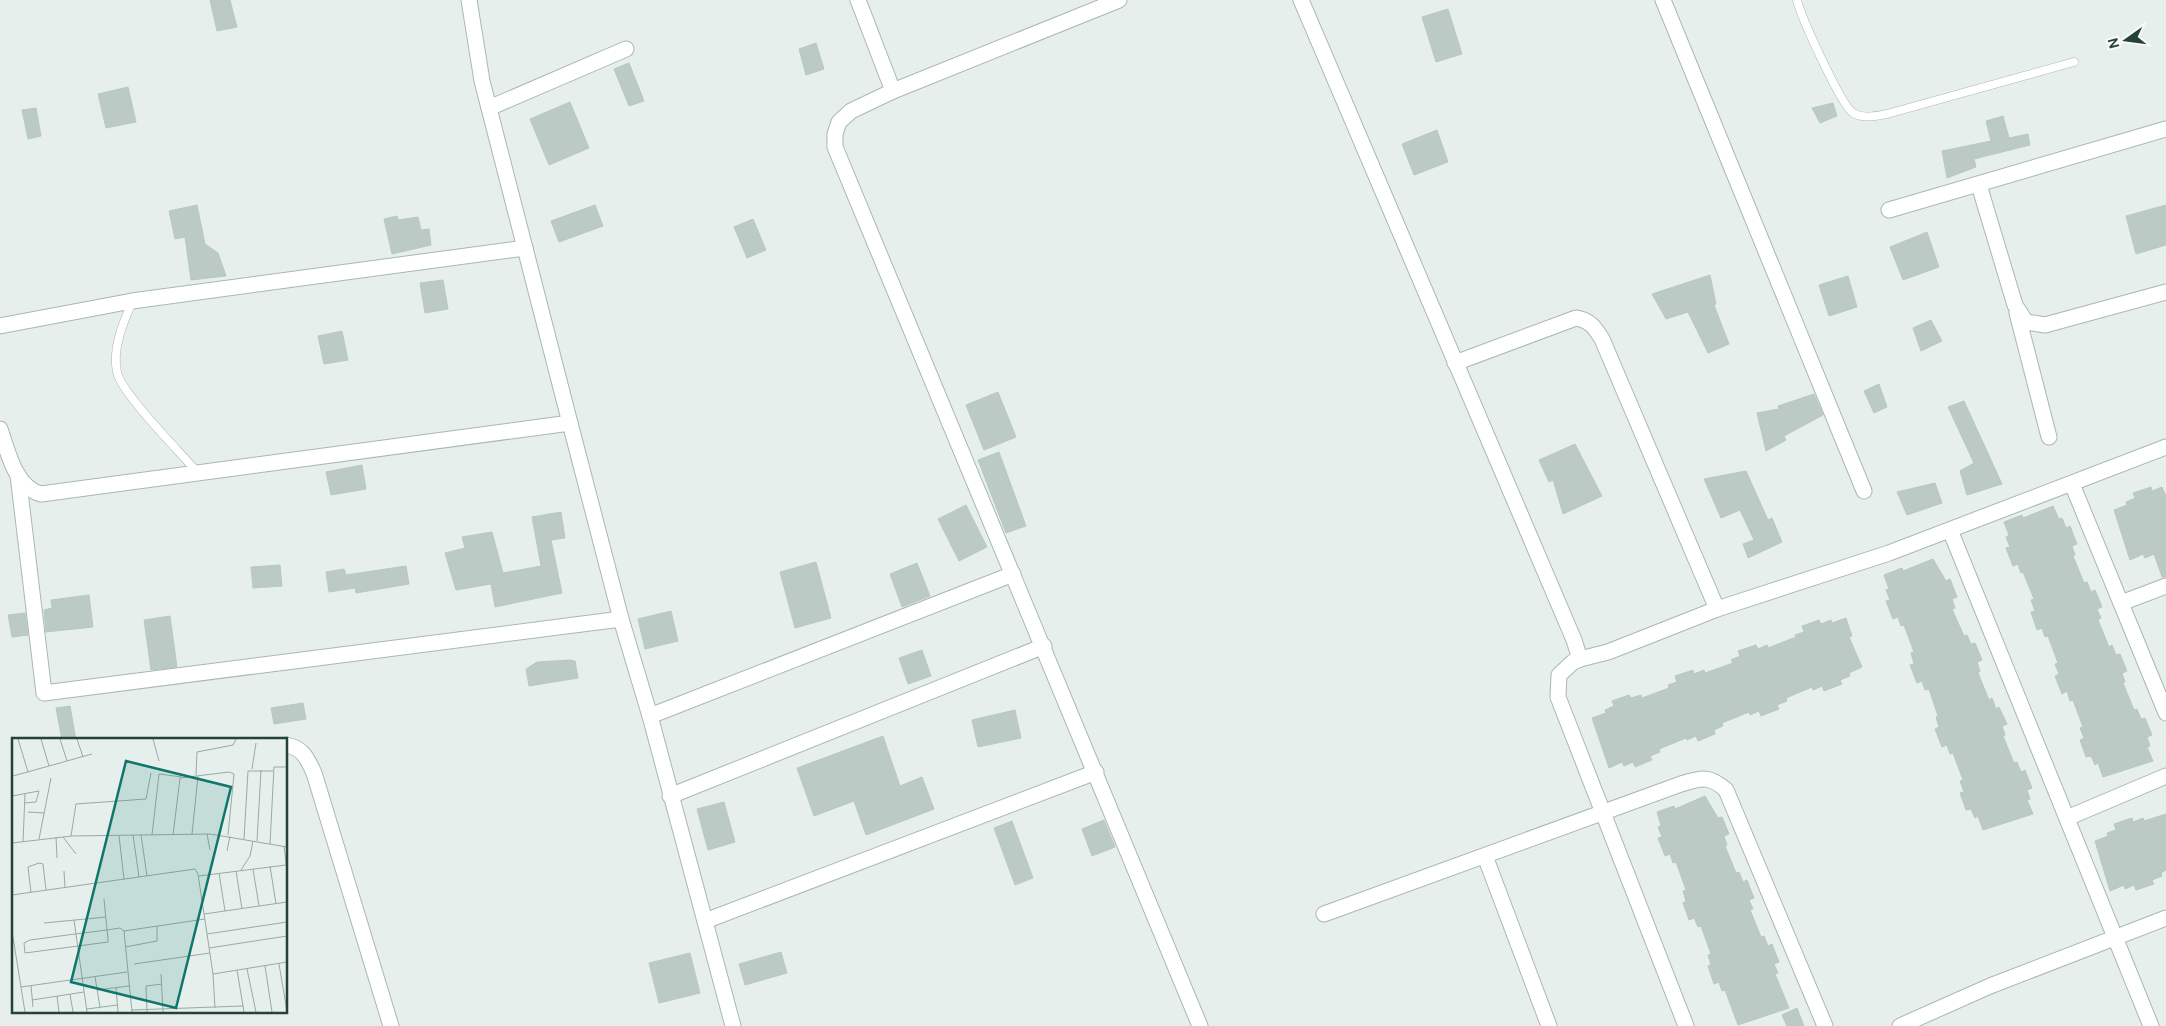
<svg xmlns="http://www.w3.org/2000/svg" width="2166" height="1026" viewBox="0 0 2166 1026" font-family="'DM Sans',sans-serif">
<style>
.building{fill:#bbcac4;stroke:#b8c9c2}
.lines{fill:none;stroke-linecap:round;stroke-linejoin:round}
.service-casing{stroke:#a8b8b2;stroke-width:9}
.minor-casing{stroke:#a8b8b2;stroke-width:17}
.service{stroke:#fff;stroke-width:8}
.minor{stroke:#fff;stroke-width:15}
.inset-road{fill:none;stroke:#98aaa4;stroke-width:1}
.view{fill:#0f766e;fill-opacity:0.15;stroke:#0f766e;stroke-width:2.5}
.inset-edge{fill:none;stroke:#24423a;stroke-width:2.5}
</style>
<rect width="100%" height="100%" fill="#e6efeb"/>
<g class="building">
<path d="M210,0H230L237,27L217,31Z"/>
<path d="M1448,9L1462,54L1436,62L1422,17Z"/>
<path d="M816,43L824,69L806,75L799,49Z"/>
<path d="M629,63L644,101L629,106L614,69Z"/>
<path d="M128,87L136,122L106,128L98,94Z"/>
<path d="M570,102L589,148L549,165L530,119Z"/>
<path d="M1833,103L1837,116L1820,123L1812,108Z"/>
<path d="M36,108L41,136L28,139L22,110Z"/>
<path d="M2003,116L2009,138L2028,134L2030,145L1974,159L1976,167L1947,178L1942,151L1991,141L1986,121Z"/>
<path d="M1437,130L1448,162L1414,175L1402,144Z"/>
<path d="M197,205L205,244L218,253L226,276L191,280L185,237L175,239L169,211Z"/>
<path d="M595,205L603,226L559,242L551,221Z"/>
<path d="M2166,205V245L2136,254L2126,216Z"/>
<path d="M397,216L398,220L418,217L421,230L429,229L431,245L392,254L384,219Z"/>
<path d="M753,219L766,250L747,258L734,227Z"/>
<path d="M1927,232L1939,267L1903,280L1890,247Z"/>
<path d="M1710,275L1716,304L1714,305L1729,344L1708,353L1688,312L1666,319L1652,294Z"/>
<path d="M1848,276L1857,307L1829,316L1819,285Z"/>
<path d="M443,280L448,309L425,313L420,283Z"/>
<path d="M1931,320L1942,341L1921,351L1913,328Z"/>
<path d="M342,331L348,360L324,364L318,336Z"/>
<path d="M1879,384L1887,407L1874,413L1864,391Z"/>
<path d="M998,392L1016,437L984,450L966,405Z"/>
<path d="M1814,394L1823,415L1784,436L1786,440L1766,451L1757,413L1779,409L1778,406Z"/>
<path d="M1964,401L2002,484L1967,495L1960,471L1974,463L1948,407Z"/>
<path d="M1575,444L1602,496L1563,514L1553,480L1549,482L1539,460Z"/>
<path d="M999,452L1026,526L1006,533L978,460Z"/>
<path d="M362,465L366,489L331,495L326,472Z"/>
<path d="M1746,471L1768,520L1772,518L1782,542L1748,558L1743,544L1754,540L1740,510L1721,518L1704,479Z"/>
<path d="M1935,483L1942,503L1907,515L1897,492Z"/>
<path d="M2151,487L2152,491L2162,487L2166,496V577H2162L2154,554L2145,558L2143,554L2130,560L2114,510L2127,505L2126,502L2135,498L2133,493Z"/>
<path d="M966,505L987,547L959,561L938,519Z"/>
<path d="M2053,506L2059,519L2062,518L2066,528L2070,526L2077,544L2072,546L2075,555L2073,556L2084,583L2087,582L2091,592L2095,590L2102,607L2097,609L2101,618L2098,620L2109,647L2112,645L2116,655L2120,654L2127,671L2122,673L2125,682L2123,683L2134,710L2137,709L2141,719L2145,718L2152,735L2147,737L2150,746L2147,747L2153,761L2103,777L2098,763L2095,765L2091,756L2086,757L2080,740L2084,738L2080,728L2083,727L2073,700L2070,701L2067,691L2062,694L2055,676L2059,674L2055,664L2058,663L2048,636L2045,637L2042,628L2037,630L2031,612L2035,611L2031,600L2034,599L2023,572L2021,573L2018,564L2013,566L2006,548L2010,547L2006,537L2009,535L2004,522L2022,515L2023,518Z"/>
<path d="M561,512L565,538L551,540L562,593L495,607L491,584L456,590L445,553L465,548L462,537L492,532L503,573L541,566L532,517Z"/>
<path d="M1933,559L1946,581L1950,579L1957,597L1952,599L1955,608L1952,609L1964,636L1967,635L1971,644L1975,643L1982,660L1977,662L1980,671L1978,673L1989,700L1992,698L1996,709L1999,707L2007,724L2002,726L2005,735L2003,736L2014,763L2017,762L2021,772L2025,770L2032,788L2027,790L2030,799L2027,800L2033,814L1983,830L1978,816L1975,818L1971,809L1966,810L1960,793L1964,792L1960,781L1963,780L1953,753L1950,754L1947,745L1942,747L1935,729L1939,727L1936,717L1938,716L1929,689L1925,690L1922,681L1917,683L1910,665L1914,664L1911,653L1914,652L1904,625L1901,626L1898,617L1893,619L1886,601L1890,600L1886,590L1889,589L1884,575L1902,568L1903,571Z"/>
<path d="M816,562L831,618L795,628L780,572Z"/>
<path d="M917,563L930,596L902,607L890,574Z"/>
<path d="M280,565L282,586L253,588L251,567Z"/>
<path d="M406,566L409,584L356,593L355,588L329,592L326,572L344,569L346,575Z"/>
<path d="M89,595L93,627L46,632L44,610L52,608L51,600Z"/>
<path d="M671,611L678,641L645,649L638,619Z"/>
<path d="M25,613L28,635L12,637L8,615Z"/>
<path d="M170,616L177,667L151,670L144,620Z"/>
<path d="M1846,618L1852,636L1849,637L1862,667L1849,673L1850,676L1840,680L1842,684L1824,691L1822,686L1813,690L1812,687L1786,698L1787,701L1777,705L1779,709L1761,716L1759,711L1750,715L1749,712L1722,723L1723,726L1714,730L1715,734L1698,741L1696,736L1687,740L1686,738L1659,749L1660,752L1650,756L1652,760L1635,767L1633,762L1624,766L1622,762L1609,768L1592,718L1606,713L1605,710L1614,706L1612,701L1629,695L1631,698L1641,695L1642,698L1669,688L1668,685L1677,682L1675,676L1693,670L1694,674L1704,670L1705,673L1733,663L1731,660L1740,656L1738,651L1756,645L1758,649L1767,645L1768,648L1796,637L1795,635L1804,632L1802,626L1819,620L1821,624L1831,620L1832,623Z"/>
<path d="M922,650L931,676L908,684L899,658Z"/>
<path d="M570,660L575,661L578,678L529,686L526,669L537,662Z"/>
<path d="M303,703L306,719L274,724L271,708Z"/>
<path d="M70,706L76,740H62L56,708Z"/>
<path d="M1015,710L1021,738L978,747L972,720Z"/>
<path d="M883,736L900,786L922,777L934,809L866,835L854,801L814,816L797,768Z"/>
<path d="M1705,796L1718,818L1722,817L1729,834L1724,836L1727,845L1725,846L1736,873L1739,872L1743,882L1747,880L1754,898L1749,900L1753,909L1750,910L1761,937L1764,936L1768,946L1772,944L1779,962L1774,964L1778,973L1775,974L1789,1008L1738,1025L1725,990L1722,991L1719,982L1714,984L1708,966L1711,965L1708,955L1711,954L1701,926L1698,927L1694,918L1689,920L1683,903L1686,901L1683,891L1686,890L1676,862L1673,863L1670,854L1665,856L1658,838L1662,837L1658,827L1661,826L1657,812L1674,806L1675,809Z"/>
<path d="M724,802L735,842L708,850L697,809Z"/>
<path d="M2166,814V870L2161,873L2162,876L2152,880L2154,884L2136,890L2134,885L2125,889L2124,885L2110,891L2095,841L2108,836L2107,833L2116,830L2114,824L2132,818L2133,822L2143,818L2144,821Z"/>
<path d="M1104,820L1115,847L1092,856L1082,829Z"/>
<path d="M1012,821L1033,878L1015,885L994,828Z"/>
<path d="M781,952L787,973L745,985L739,964Z"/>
<path d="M690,953L700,993L659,1003L649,963Z"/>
<path d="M1797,1008L1804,1026H1787L1782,1015Z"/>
</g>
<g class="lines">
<defs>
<g id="service">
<path d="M1797,0C1801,17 1841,105 1853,113C1863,119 1877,116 1887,114L2074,62"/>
<path d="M132,302C123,323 112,349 117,372C121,393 181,453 198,473"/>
</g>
<g id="minor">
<path d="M469,0L482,81L570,423L621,619L650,716L733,1026"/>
<path d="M858,0L893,91"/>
<path d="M1119,0L893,91L851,111L839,122L835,134V147L1200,1026"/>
<path d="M1301,0L1574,640L1580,659L1608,652L1717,609L1889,553L2166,447"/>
<path d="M1663,0L1864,491"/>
<path d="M489,108L626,49"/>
<path d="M1979,185L2015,305L2026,322L2045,325L2166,292"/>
<path d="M1889,210L2166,129"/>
<path d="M2017,313L2049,437"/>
<path d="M0,326L132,301L525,248"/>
<path d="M1455,363L1576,318C1590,320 1595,328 1602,339L1717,609"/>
<path d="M0,429C8,452 15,487 41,494L570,423"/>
<path d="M18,475L44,693L621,619"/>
<path d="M2072,484L2166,713"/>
<path d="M1950,530L2151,1026"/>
<path d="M2121,603L2166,586"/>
<path d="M1580,659L1573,662L1559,675L1558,697L1686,1026"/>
<path d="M650,716L1013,574"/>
<path d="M286,745C303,748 307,758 314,773L391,1026"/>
<path d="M670,796L1044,646"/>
<path d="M2067,818L2166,776"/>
<path d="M1485,856L1549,1026"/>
<path d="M1324,914L1681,784C1701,778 1710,775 1726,790L1825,1026"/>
<path d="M705,921L1096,772"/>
<path d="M1900,1026L1990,986L2166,918"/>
</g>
</defs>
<use href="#service" class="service-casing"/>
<use href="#minor" class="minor-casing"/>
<use href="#service" class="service"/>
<use href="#minor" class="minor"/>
</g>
<g transform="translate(12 738)">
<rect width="275" height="275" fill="#e6efeb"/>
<path class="inset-road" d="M6,1L16,34M29,1L37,28M48,1L55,23M65,1L71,19M141,1L147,23M240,31L244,5M184,37L185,14L221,7L224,1M1,38L80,16M0,58L27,53L24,64L12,65M16,74L32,75M180,96L186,38M195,96L198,112M121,97L127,139M129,97L135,138M140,97L147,36L170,39M161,97L168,40L217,34L222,36L216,97M59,98L64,66L134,61L139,35M107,98L112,141M44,99L45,120M51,99L64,116M27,101L39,40M232,101L236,33H261M245,103L249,32M11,104L13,56M0,105L60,98L198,96L275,109M258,106L262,29H275M272,108L275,133M215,113L218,98M258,128L264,166M241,131L247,168M229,132L238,118L241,103M52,133L53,150M224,133L230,171M207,135L213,173M187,138L274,127M19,155L16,129L27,125L31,126L34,152M0,157L183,131L186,136L201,236L275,224M92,161L95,192L96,200V204L13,215L12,205L18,202L63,196L95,192L108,190L112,193M192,176L275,164M62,182L75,274M32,185L94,179M0,193L13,274M195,196L275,184M113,209L145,203V188M197,210L275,198M122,226L198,215M267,226L275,273M253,228L260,274M235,231L244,274M225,232L232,274M149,236L151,274M201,236L203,270M83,239L88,269M19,248L21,269M9,249L115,234M104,250L106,274M85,252L117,248M58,256L61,274M45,258L47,274M20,262L72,254M75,271L105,267M120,272L231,268M120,274L112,193L193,181M135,274L134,248L150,246"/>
<path class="view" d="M114,23L219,49L164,270L59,244Z"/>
<rect width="275" height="275" class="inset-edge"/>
</g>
<g transform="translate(2126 40) rotate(256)" stroke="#f7fbf9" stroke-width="4" paint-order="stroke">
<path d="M0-4L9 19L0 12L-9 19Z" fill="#24423a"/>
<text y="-8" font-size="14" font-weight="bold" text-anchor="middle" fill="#24423a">N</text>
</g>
</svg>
